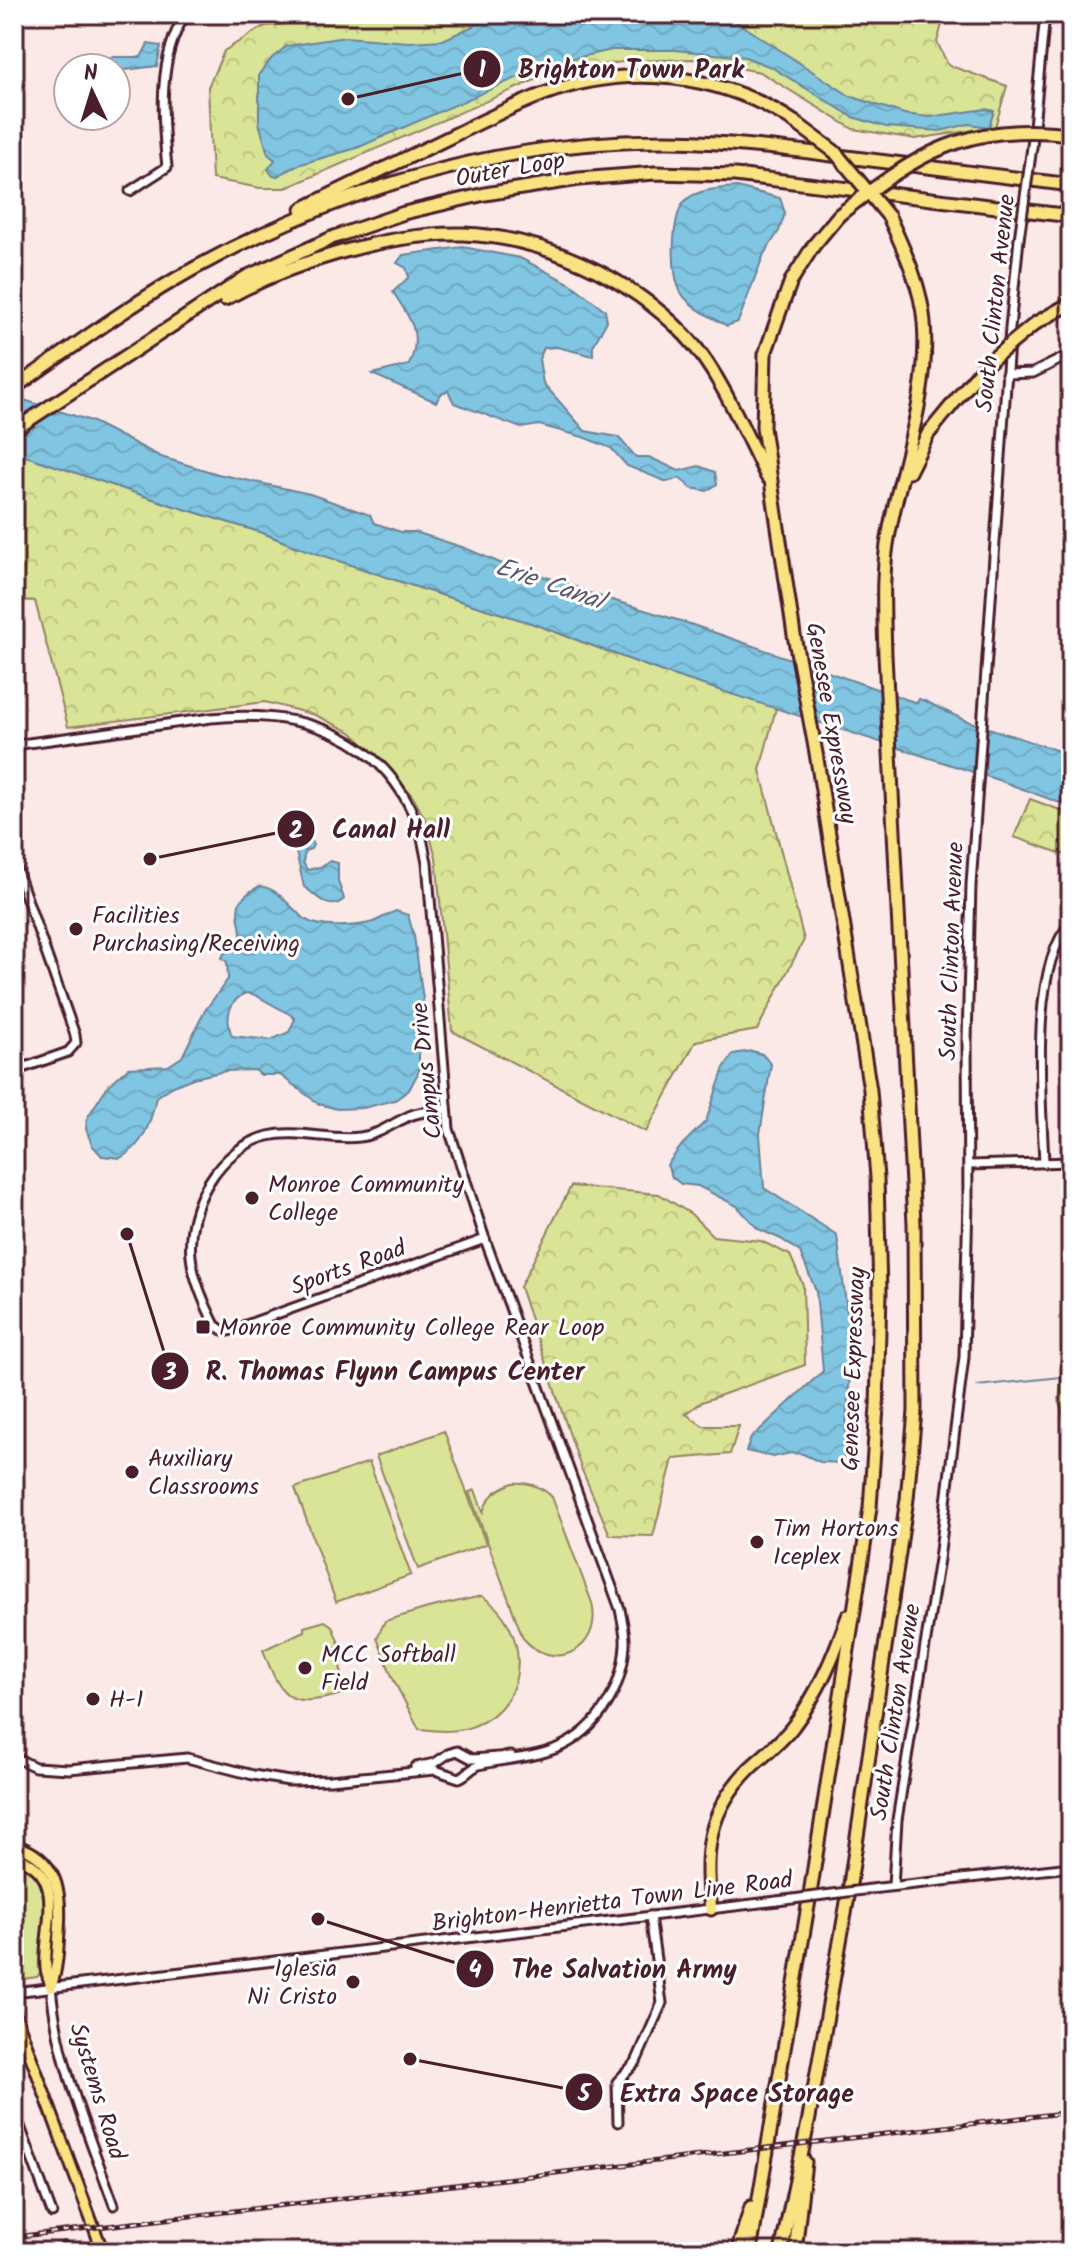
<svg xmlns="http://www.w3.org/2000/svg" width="1085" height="2266" viewBox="0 0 1085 2266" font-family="Kalam,sans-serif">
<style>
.green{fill:#d9e496;stroke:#928260;stroke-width:2}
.forest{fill:url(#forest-crowns);stroke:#928260;stroke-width:2}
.water{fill:url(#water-waves);stroke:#6a8398;stroke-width:2;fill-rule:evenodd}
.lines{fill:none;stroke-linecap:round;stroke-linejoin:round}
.stream{stroke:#6a8398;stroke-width:2}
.minor-casing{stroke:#4a1f2b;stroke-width:13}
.major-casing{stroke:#4a1f2b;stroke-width:15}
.highway-casing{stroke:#4a1f2b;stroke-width:17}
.minor{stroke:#fff;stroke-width:7}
.major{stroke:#f8e281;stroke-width:9}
.highway{stroke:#f8e281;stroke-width:11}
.rail-casing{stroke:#4a1f2b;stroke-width:5}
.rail{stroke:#fff;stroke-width:2;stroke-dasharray:6;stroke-linecap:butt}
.minor-bridge-casing{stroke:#4a1f2b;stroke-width:13;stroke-linecap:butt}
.highway-bridge-casing{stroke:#4a1f2b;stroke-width:17;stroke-linecap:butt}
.minor-bridge{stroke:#fff;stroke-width:7}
.highway-bridge{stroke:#f8e281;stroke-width:11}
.poi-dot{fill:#4a1f2b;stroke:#fff;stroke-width:3}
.labels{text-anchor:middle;stroke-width:6;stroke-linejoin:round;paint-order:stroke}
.street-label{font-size:24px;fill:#4a1f2b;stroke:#fff}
.poi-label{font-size:24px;fill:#4a1f2b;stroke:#fff;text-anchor:start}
.water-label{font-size:26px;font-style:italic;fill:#5d596b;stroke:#fff}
.leader{fill:none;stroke:#4a1f2b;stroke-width:3}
.callout-dot{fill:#4a1f2b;stroke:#fff;stroke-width:3}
.mark-label{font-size:24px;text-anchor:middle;font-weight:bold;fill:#fff}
.callout-label{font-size:26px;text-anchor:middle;font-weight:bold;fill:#4a1f2b;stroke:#fff;stroke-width:6;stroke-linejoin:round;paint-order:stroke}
</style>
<defs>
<pattern id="forest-crowns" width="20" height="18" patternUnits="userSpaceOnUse" patternTransform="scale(2)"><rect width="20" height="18" fill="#d9e496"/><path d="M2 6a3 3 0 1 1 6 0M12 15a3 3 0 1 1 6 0" fill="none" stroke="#bcc381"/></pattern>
<pattern id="water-waves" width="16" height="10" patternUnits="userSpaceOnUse" patternTransform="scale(2)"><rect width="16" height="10" fill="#80c5e1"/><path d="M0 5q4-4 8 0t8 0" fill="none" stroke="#70a9c1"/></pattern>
</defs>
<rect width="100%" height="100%" fill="#fbe9e8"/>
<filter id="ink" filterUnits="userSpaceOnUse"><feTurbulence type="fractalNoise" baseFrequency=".0125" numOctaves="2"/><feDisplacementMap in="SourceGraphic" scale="16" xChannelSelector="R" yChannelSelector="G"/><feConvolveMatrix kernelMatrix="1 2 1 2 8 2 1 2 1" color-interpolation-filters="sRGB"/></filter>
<g filter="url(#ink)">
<g class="green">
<path d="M444,1431L486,1544L418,1569L376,1456Z"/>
<path d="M369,1462L411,1575L336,1602L295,1488Z"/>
<path d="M513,1483C529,1482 541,1486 552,1497L592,1603C603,1650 553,1674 523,1638L469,1492L475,1490L483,1512C488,1496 497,1489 513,1483Z"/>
<path d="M482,1596C530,1627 532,1703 474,1726C457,1733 438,1731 419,1729L394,1681L377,1638L385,1621L428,1608Z"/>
<path d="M325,1621L332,1626L340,1646L336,1648L346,1693C291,1708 283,1703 263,1650L304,1631V1627Z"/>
<path d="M14,1862C61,1873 45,1936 42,1971L37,1977L16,1980Z"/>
</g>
<g class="forest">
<path d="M401,14H945L937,42L948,65L1007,86L995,127L915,139L853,129L760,72L694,59L630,61L556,71L286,188H260L212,179L208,87L224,51L264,26Z"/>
<path d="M15,452L168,504L263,533L292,545L422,589L534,624L663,672L776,708L760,770L804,940L757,1030L696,1041L646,1132L452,1031L436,857L425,819L413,797L390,769L351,732L315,715L265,702L68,727L35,601L14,600Z"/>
<path d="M1030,799L1071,814V857L1014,837Z"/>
<path d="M571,1186L659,1194L691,1214L713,1236L761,1241L790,1255L803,1285L805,1365L702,1402L686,1414L703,1426H739L730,1454L673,1459L653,1536L610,1535L581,1468L520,1287Z"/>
<path d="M1067,1318H1071L1070,1436L1059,1402Z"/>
</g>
<g class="water">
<path d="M499,14H725L850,96L904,114L929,117L986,109L994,111L989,127L969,124L940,131L886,127L853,117L771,67L745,57L675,50H612L548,64L357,148L301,164L277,176H273L268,169L275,160L268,154L259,123V74L272,58L287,46L345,37L408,42L443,40Z"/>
<path d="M148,44L161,46L157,66L116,71V68H111L110,57H141Z"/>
<path d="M737,187L780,198L785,213L779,231L764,254L738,322L727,326C712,317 691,308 682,294C670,277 671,218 684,202C695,189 721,188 737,187Z"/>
<path d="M463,247L520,258L571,284L605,310L607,321L593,346V356L557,347L544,348L539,359L543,383L585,431L618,437L636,457H649L679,471L699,466L715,472L717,484L707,491L691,488L680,478L667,482L627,466L611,448L583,437L539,425L521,428L454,403L448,391L441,394L436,402L372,374L409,365C423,333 410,318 393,292L409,277L406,268L397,263L403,255Z"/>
<path d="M14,397L91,421L161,457L218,474L310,494L370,515L374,523L401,532H415L465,548L514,569L561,581L586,592L687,623L917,703L919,699L925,701L964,720L1071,755V807L1001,781L663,672L534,624L422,589L292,545L263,533L168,504L14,452Z"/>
<path d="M298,836L309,838L313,845L311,849L305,851L303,862L307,870L320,867L330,861L338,863V881L344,899C329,913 318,896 304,887L296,852L291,843L292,838Z"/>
<path d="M260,886C282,890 288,907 305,919C318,929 357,927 373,922C381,919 388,914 396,911L408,915L414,936L426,1020L419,1054V1071L409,1090L395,1100L363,1108L337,1109L319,1104L280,1075H261L255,1070L226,1071L193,1078L173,1086L156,1097C151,1122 144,1146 120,1158L102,1156L92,1145L86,1129L87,1118L107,1087L128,1068L168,1066L182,1057L204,1012L228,979L227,962L222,958L224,953L238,948C250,922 219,907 260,886ZM246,993L255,995L291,1015L295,1019L289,1032L271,1040L232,1036C225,1018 228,1001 246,993Z"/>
<path d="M752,1051L762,1054L771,1064L760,1134L764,1188L837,1235L848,1319L850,1374L843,1463L820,1462L803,1454L791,1453L773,1457L746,1451L751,1438L823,1371L816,1291L800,1252L781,1239L758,1229L737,1206L698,1186L681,1184L672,1177L667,1165L682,1145L706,1121L724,1068L733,1054Z"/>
</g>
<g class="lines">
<path class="stream" d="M977,1386L1071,1376"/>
<defs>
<g id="minor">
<path d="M1032,147L1045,14"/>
<path d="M130,191L167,167C162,119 157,56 186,14"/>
<path d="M1006,374L1033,373L1071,354"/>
<path d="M14,745L211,718C300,709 384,734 418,826C423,837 424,851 427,862L449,1129L485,1239L620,1609C622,1621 626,1634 625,1645C622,1694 593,1738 546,1752C524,1759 501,1759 479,1765C471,1768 467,1775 459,1778L435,1770L330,1780L289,1781L253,1775L187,1758L69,1769L35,1767L14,1757"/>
<path d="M14,862L75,1035L76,1043L68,1052L14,1071"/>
<path d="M447,1109C433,1111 417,1111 405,1118C390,1125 378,1135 360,1137C330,1141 298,1129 268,1136C219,1148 186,1206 191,1256C193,1278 205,1305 215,1325L222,1330L229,1331L485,1239"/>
<path d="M1044,1163C1042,1104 1028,967 1071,923"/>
<path d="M969,1165L1071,1162"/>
<path d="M415,1767L435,1763L448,1754L457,1751L472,1759L511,1756"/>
<path d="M893,1886L897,1820L939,1559L964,1357L968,1200L967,1041L971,885L1010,328L1019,239"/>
<path d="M879,1888L1071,1867"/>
<path d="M51,1987C58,2064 88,2133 114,2205"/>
<path d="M14,1992L777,1901"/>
<path d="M14,2110L52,2213"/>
<path d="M618,2122L617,2082L636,2062L662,2003L650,1916"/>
<path d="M64,2247L65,2252"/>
</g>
<g id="major">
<path d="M14,1845C58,1858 62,1893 59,1931C58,1951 57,1969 51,1987"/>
<path d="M14,1857C71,1872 42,1930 46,1969C47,1975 50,1981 51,1987"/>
<path d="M14,2011L103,2252"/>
</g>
<g id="highway">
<path d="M302,209C351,184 401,161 450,137C481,122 512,106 544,94C629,63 721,73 796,123"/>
<path d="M225,299C290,263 389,232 463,234C544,237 630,278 685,335C719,370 745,434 767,477"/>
<path d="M1036,323L1071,303"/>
<path d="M14,388C73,347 132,303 195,268C341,188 502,140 669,141C731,142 793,150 855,158C927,167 999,176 1071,185"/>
<path d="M14,430L246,277L334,237L404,213L485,194L579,179L655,173L735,175L1071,216"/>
<path d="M909,472L928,434L984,366"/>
<path d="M711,1909C703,1852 708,1810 750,1768C765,1754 782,1742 794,1725C819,1692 834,1655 848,1616"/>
<path d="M737,2252L751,2207"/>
<path d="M750,2252L810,1894L870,1508L877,1407L880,1292L877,1178L870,1090L816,753L794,635L763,427L765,354L779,314L791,281L814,245L839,215"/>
<path d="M781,2252L809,2118L849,1891L907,1499L915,1411L914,1224L885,655C884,615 881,573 889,533C902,463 930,394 924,322C921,285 904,250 889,217"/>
<path d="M795,2252L805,2162"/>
</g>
</defs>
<use href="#minor" class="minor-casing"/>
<use href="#major" class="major-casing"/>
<use href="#highway" class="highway-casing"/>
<use href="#minor" class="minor"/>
<use href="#major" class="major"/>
<use href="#highway" class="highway"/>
<defs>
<path id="rail" d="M14,2237L1071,2112"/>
</defs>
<use href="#rail" class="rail-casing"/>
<use href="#rail" class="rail"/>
<defs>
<g id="minor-bridge">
<path d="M1019,239L1032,147"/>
<path d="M777,1901L879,1888"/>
</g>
<g id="highway-bridge">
<path d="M796,123L835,152L889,217"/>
<path d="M839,215C918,153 966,122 1071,134"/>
<path d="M984,366L1036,323"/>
</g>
</defs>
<use href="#minor-bridge" class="minor-bridge-casing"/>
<use href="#highway-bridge" class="highway-bridge-casing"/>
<use href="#minor-bridge" class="minor-bridge"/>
<use href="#highway-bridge" class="highway-bridge"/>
</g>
</g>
<g class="poi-dot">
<circle cx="76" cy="929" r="8"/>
<circle cx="252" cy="1198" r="8"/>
<rect x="195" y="1319" width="16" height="16" rx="4"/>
<circle cx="132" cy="1472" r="8"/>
<circle cx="757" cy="1542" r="8"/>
<circle cx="305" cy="1668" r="8"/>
<circle cx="93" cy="1699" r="8"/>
<circle cx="353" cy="1982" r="8"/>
</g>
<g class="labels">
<g class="street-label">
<text transform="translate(510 169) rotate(-10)" y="8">Outer Loop</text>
<text transform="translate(995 303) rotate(-84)" y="8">South Clinton Avenue</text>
<text transform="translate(832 723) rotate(80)" y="8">Genesee Expressway</text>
<text transform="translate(951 951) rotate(-88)" y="8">South Clinton Avenue</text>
<text transform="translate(426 1071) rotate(-96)" y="8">Campus Drive</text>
<text transform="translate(348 1267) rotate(-20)" y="8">Sports Road</text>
<text transform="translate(853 1369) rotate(-88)" y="8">Genesee Expressway</text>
<text transform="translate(895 1712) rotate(-81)" y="8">South Clinton Avenue</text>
<text transform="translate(612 1901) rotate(-7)" y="8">Brighton-Henrietta Town Line Road</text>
<text transform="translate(98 2091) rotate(73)" y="8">Systems Road</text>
</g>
<g class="poi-label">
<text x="92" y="923">Facilities<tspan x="92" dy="28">Purchasing/Receiving</tspan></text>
<text x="268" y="1192">Monroe Community<tspan x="268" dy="28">College</tspan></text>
<text x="219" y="1335">Monroe Community College Rear Loop</text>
<text x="148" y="1466">Auxiliary<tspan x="148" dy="28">Classrooms</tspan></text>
<text x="773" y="1536">Tim Hortons<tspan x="773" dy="28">Iceplex</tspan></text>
<text x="321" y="1662">MCC Softball<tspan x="321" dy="28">Field</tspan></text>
<text x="109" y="1707">H-1</text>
<text x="337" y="1976" text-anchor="end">Iglesia<tspan x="337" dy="28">Ni Cristo</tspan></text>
</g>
<g class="water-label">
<text transform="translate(550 583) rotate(19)" y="9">Erie Canal</text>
</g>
</g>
<path class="leader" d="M348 99L482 69M150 859L296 829M127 1234L170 1371M318 1919L475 1969M410 2059L584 2092"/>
<g class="callout-dot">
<circle cx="348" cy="99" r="8"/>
<circle cx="150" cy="859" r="8"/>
<circle cx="127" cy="1234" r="8"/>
<circle cx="318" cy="1919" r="8"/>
<circle cx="410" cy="2059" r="8"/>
<circle cx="482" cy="69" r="20"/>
<circle cx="296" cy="829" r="20"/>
<circle cx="170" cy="1371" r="20"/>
<circle cx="475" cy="1969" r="20"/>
<circle cx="584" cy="2092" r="20"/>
</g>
<g class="mark-label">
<text x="482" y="77">1</text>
<text x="296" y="838">2</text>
<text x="170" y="1380">3</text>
<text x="475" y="1977">4</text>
<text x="584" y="2101">5</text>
</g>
<g class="callout-label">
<text x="631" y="78">Brighton Town Park</text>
<text x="391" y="838">Canal Hall</text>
<text x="395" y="1380">R. Thomas Flynn Campus Center</text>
<text x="624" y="1978">The Salvation Army</text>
<text x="737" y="2102">Extra Space Storage</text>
</g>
<rect width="1085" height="2266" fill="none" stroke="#fff" stroke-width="48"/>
<rect x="24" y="24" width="1037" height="2218" fill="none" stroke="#4a1f2b" stroke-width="3" filter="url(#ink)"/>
<g transform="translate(92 92) rotate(356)"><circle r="38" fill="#ffffff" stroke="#b7a5aa" stroke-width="2"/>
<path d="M0-6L14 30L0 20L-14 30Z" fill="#4a1f2b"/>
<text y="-12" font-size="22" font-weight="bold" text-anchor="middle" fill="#4a1f2b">N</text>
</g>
</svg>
